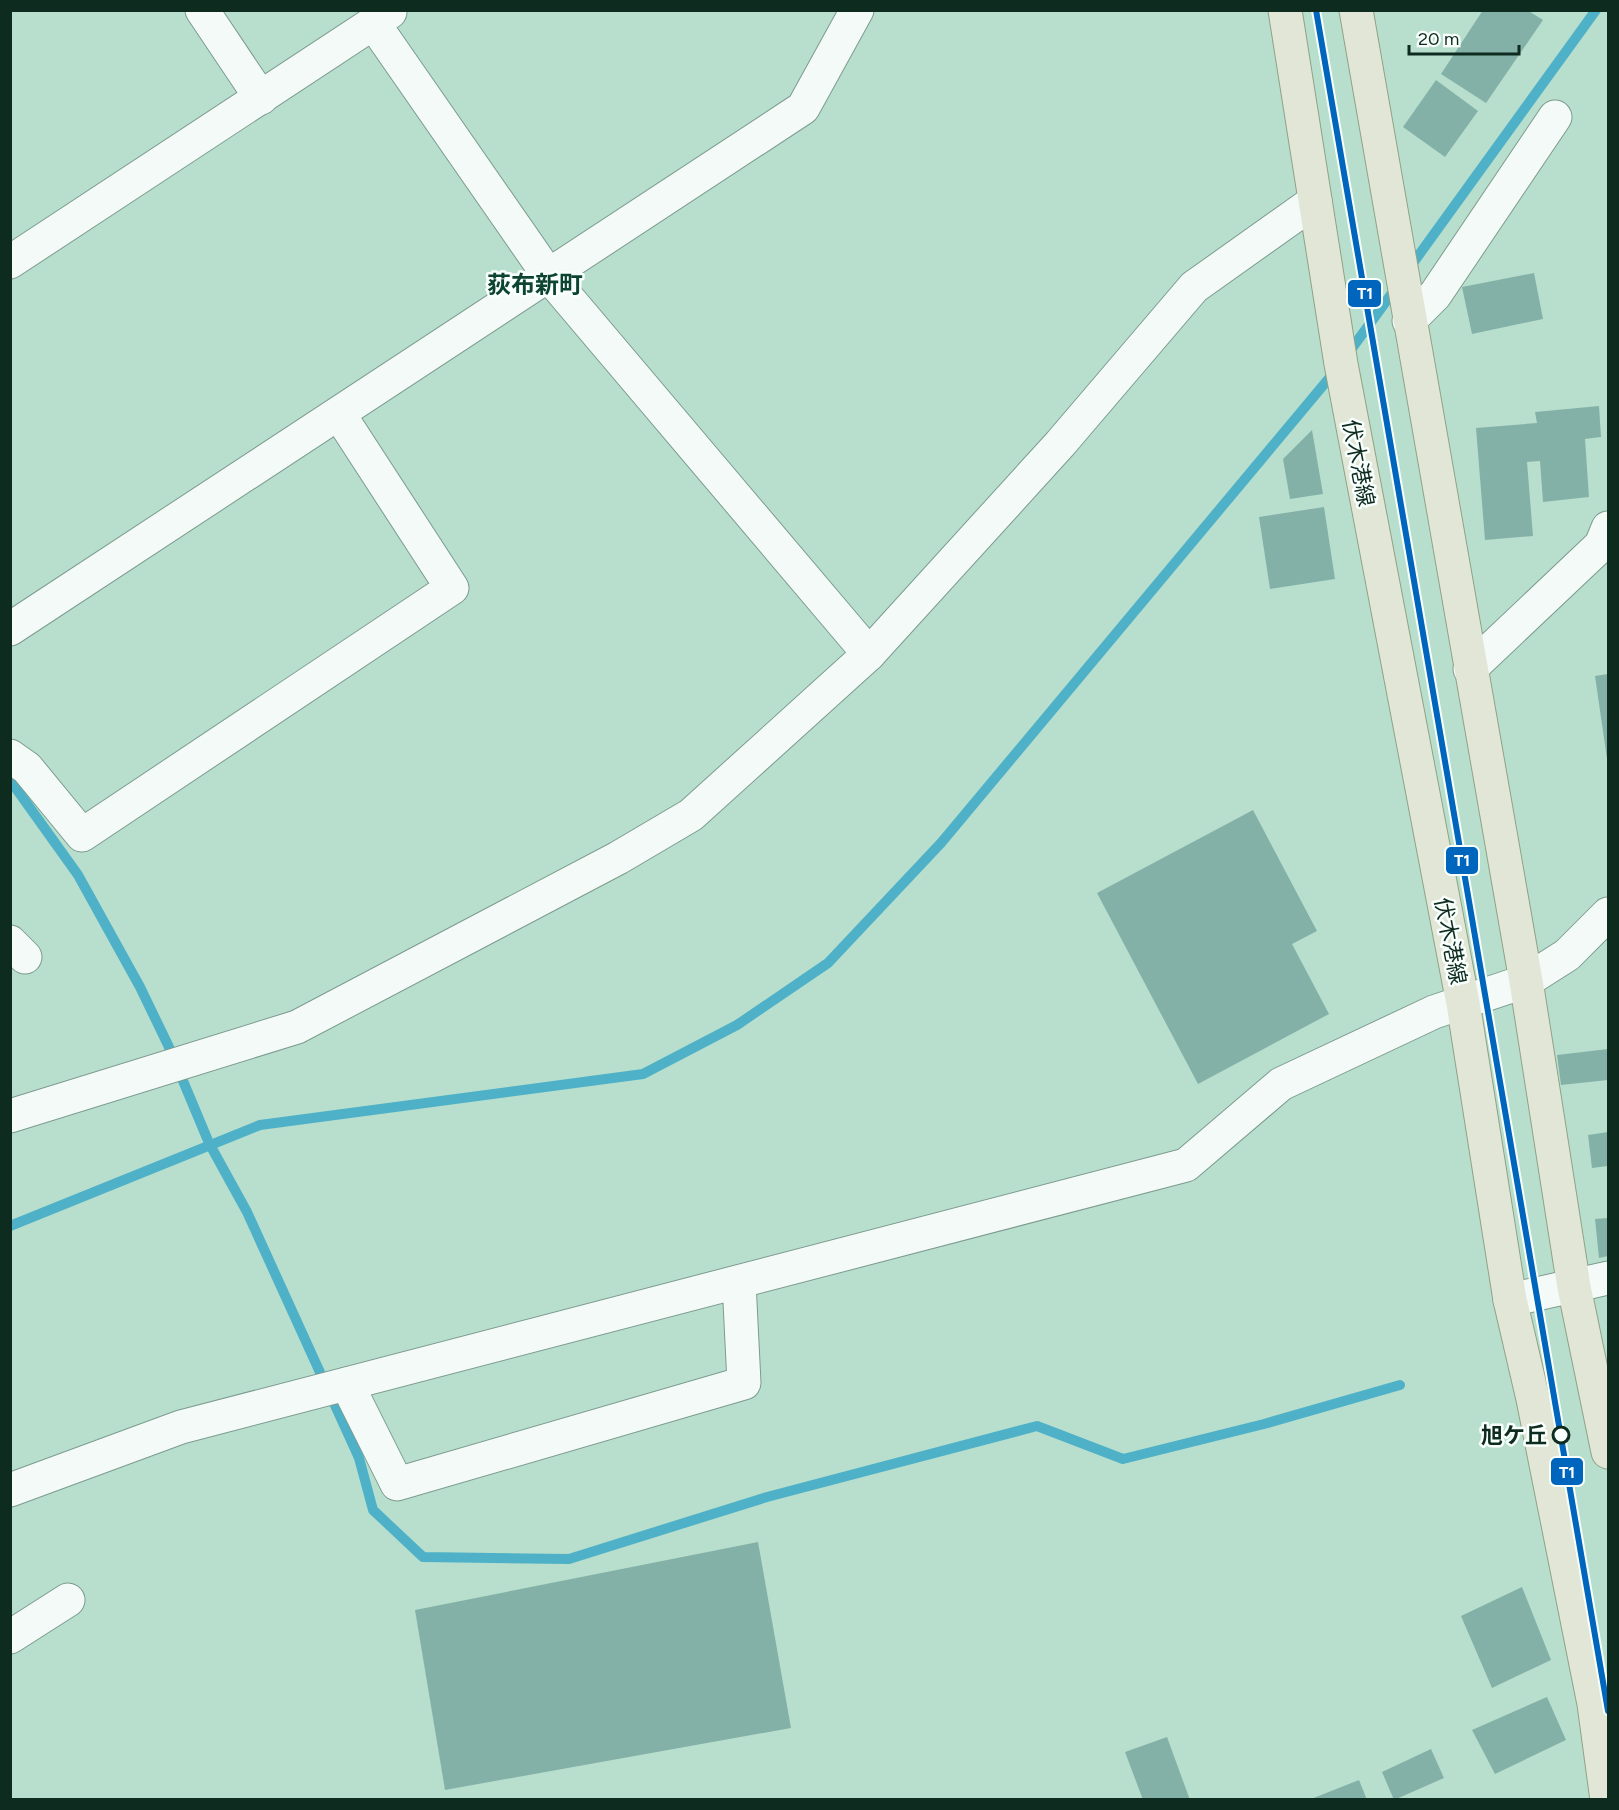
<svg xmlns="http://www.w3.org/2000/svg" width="1619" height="1810" viewBox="0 0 1619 1810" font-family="Figtree,'Noto Sans JP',sans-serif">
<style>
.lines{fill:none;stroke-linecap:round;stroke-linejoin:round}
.stream{stroke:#4fb1c7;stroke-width:10}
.building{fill:#84b1a7}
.street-casing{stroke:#7c9b8e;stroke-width:35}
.primary-casing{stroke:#90a284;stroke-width:35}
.street{stroke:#f4faf8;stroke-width:33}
.primary{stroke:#e1e6d7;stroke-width:33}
.tram{stroke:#aeb7b3;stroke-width:1.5}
.tram-1-casing{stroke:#f8fffc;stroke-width:10}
.tram-1{stroke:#0065bd;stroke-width:6}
.stop-dot{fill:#f8fffc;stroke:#0e2b20;stroke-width:3}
.labels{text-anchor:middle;stroke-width:5;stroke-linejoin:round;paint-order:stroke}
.street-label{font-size:22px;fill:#0e2b20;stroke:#f8fffc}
.stop-label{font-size:22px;font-weight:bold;fill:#0e2b20;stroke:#f8fffc;text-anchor:end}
.neighbourhood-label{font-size:24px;font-weight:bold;fill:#0d4431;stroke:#f8fffc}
.line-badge{stroke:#f8fffc;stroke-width:2}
.badge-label{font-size:16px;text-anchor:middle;font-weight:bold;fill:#fff}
</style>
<rect width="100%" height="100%" fill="#b8dfce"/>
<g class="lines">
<g class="stream">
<path d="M1408,270L1596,10"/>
<path d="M1347,355L1398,285"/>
<path d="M10,780L78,875L140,987L168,1045L209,1143L247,1212L359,1458L373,1510L423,1557L569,1559L767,1497L1037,1426L1123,1459L1264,1424L1400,1385"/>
<path d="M10,1226L260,1125L643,1074L737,1025L828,963L941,843L1336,370"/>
</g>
</g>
<g class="building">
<path d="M1483,10H1527L1543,20L1486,103L1441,74Z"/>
<path d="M1436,80L1478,111L1445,157L1403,127Z"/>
<path d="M1534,273L1543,319L1472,334L1462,287Z"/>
<path d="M1599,406L1601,437L1585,439L1589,497L1543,502L1540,461L1527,462L1533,536L1485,540L1476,428L1537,423L1535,412Z"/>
<path d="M1312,430L1323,494L1290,499L1283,459Z"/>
<path d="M1324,507L1335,579L1270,589L1259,517Z"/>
<path d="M1608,674V759H1607L1595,676Z"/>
<path d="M1253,810L1317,931L1292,944L1329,1014L1198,1084L1097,893Z"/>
<path d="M1608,1049V1080L1561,1085L1557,1055Z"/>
<path d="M1608,1132V1166L1592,1168L1588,1135Z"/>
<path d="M1608,1218V1256L1599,1258L1595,1219Z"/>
<path d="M758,1542L791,1728L445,1790L415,1610Z"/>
<path d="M1522,1587L1551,1660L1492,1688L1461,1616Z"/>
<path d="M1547,1697L1566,1740L1495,1774L1472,1730Z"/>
<path d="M1167,1737L1190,1800H1143L1125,1752Z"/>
<path d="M1431,1749L1444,1778L1394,1800L1382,1772Z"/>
<path d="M1359,1780L1367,1800H1311V1799Z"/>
</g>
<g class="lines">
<defs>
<g id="street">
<path d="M202,10L261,98"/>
<path d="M374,24L549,276L869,654"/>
<path d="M10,262L390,12"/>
<path d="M1409,321L1435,295L1555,117"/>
<path d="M10,629L803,108L857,10"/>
<path d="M1470,669L1601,545L1608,528"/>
<path d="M10,756L27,768L82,835L452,588L339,414"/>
<path d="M10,942L25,957"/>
<path d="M10,1116L297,1027L618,858L691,815L869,654L1060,444L1194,287L1315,201"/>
<path d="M1510,1300L1608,1278"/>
<path d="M347,1384L397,1484L744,1383L739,1282"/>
<path d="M10,1490L181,1427L1186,1165L1281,1084L1434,1012L1526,981L1567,955L1608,914"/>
<path d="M10,1637L68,1600"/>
</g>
<g id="primary">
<path d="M1285,10L1341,364L1463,1003L1510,1300L1533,1399L1594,1704L1607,1800"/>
<path d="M1356,10L1526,981L1574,1287L1608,1452"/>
</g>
</defs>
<use href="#street" class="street-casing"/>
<use href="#primary" class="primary-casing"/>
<use href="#street" class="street"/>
<use href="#primary" class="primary"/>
<path class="tram" d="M1316,10L1608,1711"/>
<defs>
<path id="tram-1" d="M1316,10L1608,1711"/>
</defs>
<use href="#tram-1" class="tram-1-casing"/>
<use href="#tram-1" class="tram-1"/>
</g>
<circle class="stop-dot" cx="1561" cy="1435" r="8"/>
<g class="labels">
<g class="street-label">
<text transform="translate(1359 463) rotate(79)" y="8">伏木港線</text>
<text transform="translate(1451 941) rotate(79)" y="8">伏木港線</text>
</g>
<g class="stop-label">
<text x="1547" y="1443">旭ケ丘</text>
</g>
<g class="neighbourhood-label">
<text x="535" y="293">荻布新町</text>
</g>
</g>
<g class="line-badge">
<rect x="1347" y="279" width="35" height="29" rx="6" fill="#0065bd"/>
<rect x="1445" y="846" width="34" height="29" rx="6" fill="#0065bd"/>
<rect x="1550" y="1457" width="34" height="29" rx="6" fill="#0065bd"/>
</g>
<g class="badge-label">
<text x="1365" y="299">T1</text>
<text x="1462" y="866">T1</text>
<text x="1567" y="1478">T1</text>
</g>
<rect width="1619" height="1810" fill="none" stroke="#0e2b20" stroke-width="24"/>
<path d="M1409 45v9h110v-9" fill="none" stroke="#0e2b20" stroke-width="3"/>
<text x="1418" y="45" font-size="18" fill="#0e2b20" stroke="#f8fffc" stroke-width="4.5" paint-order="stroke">20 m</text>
</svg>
